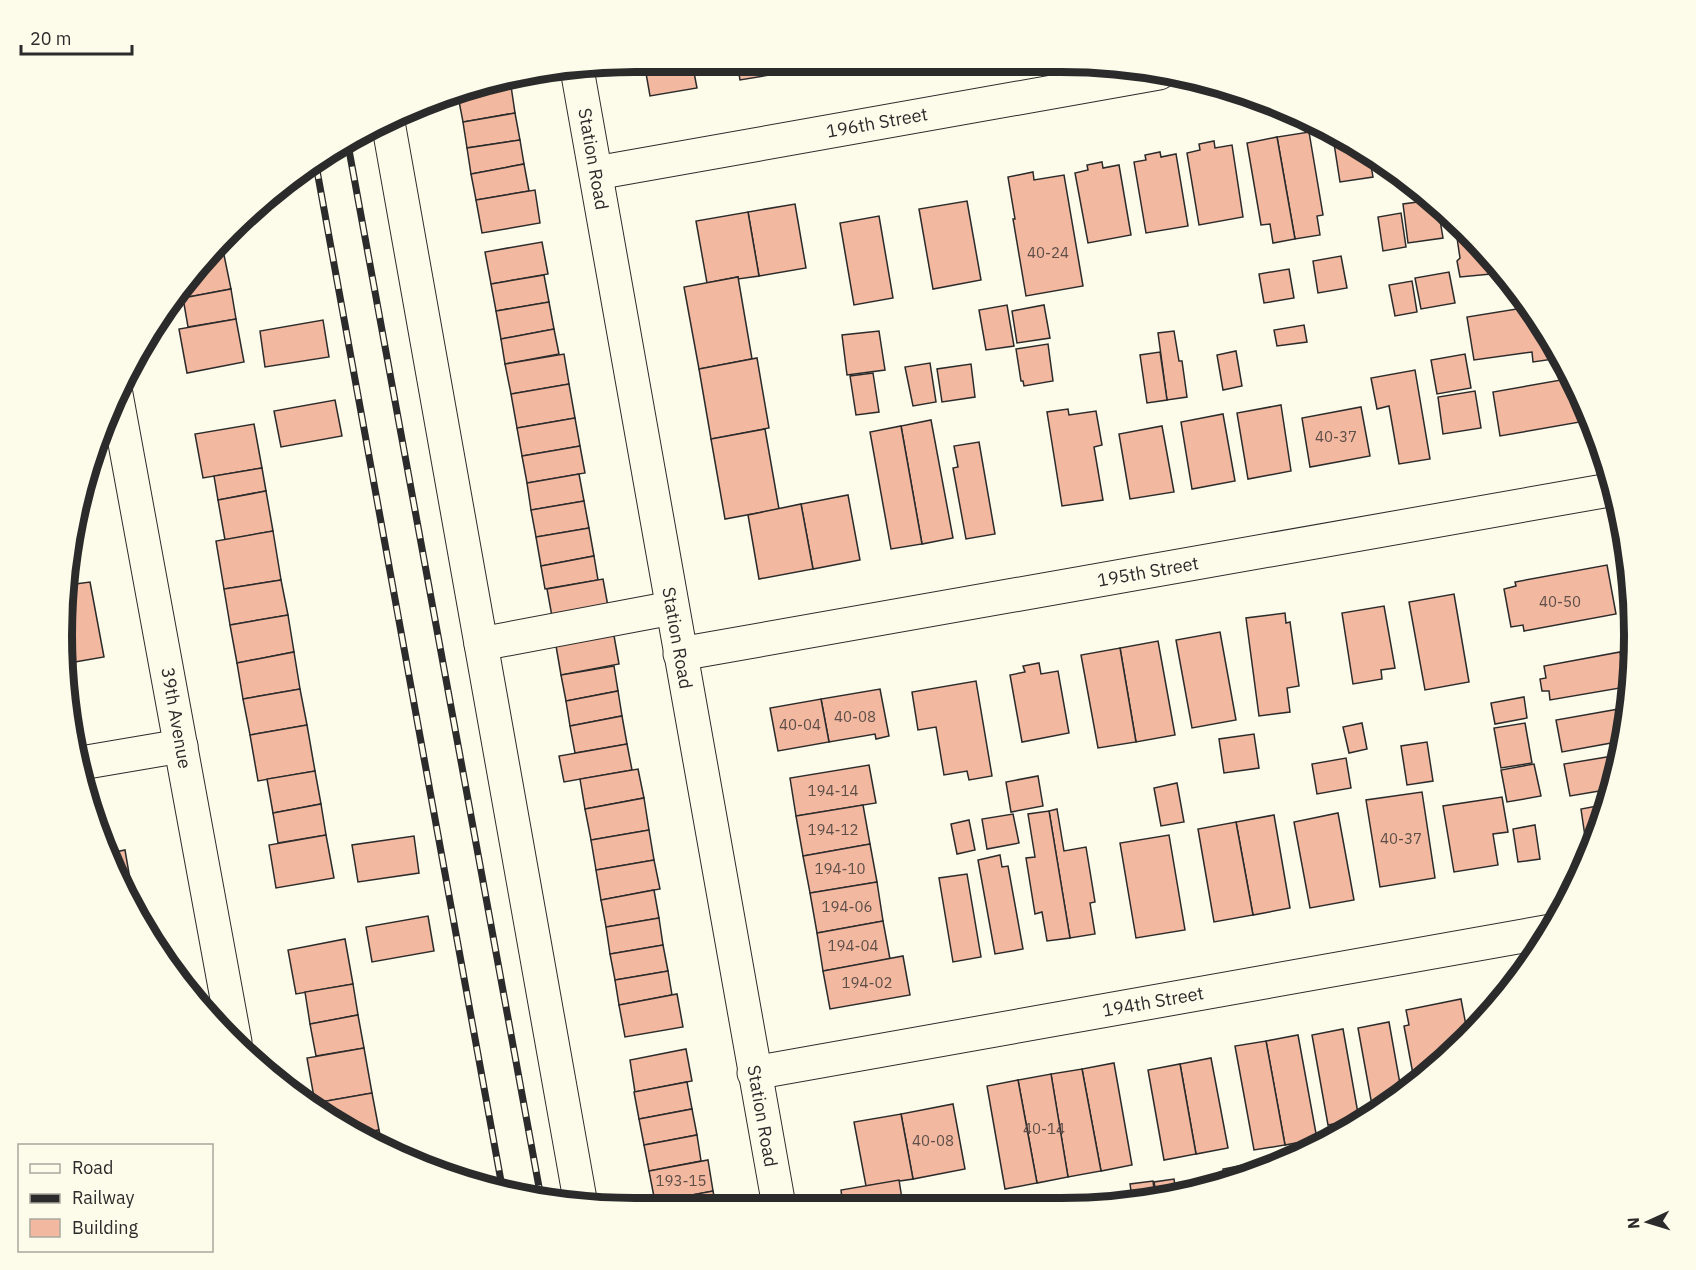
<svg xmlns="http://www.w3.org/2000/svg" width="1696" height="1270" viewBox="0 0 1696 1270" font-family="'IBM Plex Sans',sans-serif">
<style>
.building{fill:#f2b8a0;stroke:#2b2b2b;stroke-width:1.5}
.lines{fill:none;stroke-linecap:round;stroke-linejoin:round}
.minor-casing{stroke:#2b2b2b;stroke-width:35}
.minor{stroke:#fdfbea;stroke-width:33}
.rail-casing{stroke:#2b2b2b;stroke-width:7}
.rail{stroke:#fdfbea;stroke-width:4.5;stroke-dasharray:14;stroke-linecap:butt}
.labels{text-anchor:middle;stroke-width:4.5;stroke-linejoin:round;paint-order:stroke}
.number-label{font-size:15px;fill:#5d4e48}
.street-label{font-size:18px;fill:#2b2b2b;stroke:#fdfbea}
.rim{fill:none;stroke:#2b2b2b;stroke-width:8}
</style>
<rect width="100%" height="100%" fill="#fdfbea"/>
<g class="building">
<path d="M644,62H692L697,88L650,96Z"/>
<path d="M737,62H785L787,72L740,80Z"/>
<path d="M515,77L516,85L457,96V93L486,81Z"/>
<path d="M511,86L515,113L463,122L458,96Z"/>
<path d="M515,113L520,140L467,148L463,122Z"/>
<path d="M1309,132L1323,215L1317,216L1320,235L1295,239L1277,137Z"/>
<path d="M1277,137L1295,239L1273,243L1270,224L1261,225L1247,143Z"/>
<path d="M1333,137L1369,154L1373,177L1340,182Z"/>
<path d="M520,140L524,164L471,174L467,148Z"/>
<path d="M1214,141L1215,148L1232,145L1243,217L1199,225L1187,153L1200,150L1199,144Z"/>
<path d="M1160,152L1161,157L1176,154L1188,226L1146,233L1134,162L1146,160L1145,155Z"/>
<path d="M1102,162L1103,168L1119,165L1131,235L1088,243L1075,173L1088,170L1087,165Z"/>
<path d="M524,164L529,191L476,200L471,174Z"/>
<path d="M1033,172L1034,180L1064,175L1083,286L1026,296L1013,219H1015L1008,177Z"/>
<path d="M535,190L540,223L482,233L476,200Z"/>
<path d="M967,201L981,280L933,289L919,209Z"/>
<path d="M1425,201L1431,206V209H1434L1439,214L1443,238L1408,243L1403,204Z"/>
<path d="M795,204L806,268L759,276L748,212Z"/>
<path d="M748,212L759,276L738,279V277L707,283L696,221Z"/>
<path d="M1401,213L1406,247L1383,251L1378,217Z"/>
<path d="M879,216L893,298L854,305L840,223Z"/>
<path d="M1464,237L1505,275L1495,277L1491,274L1460,277L1457,261L1460,258L1457,238Z"/>
<path d="M222,242L224,255L203,259L204,257Z"/>
<path d="M542,242L548,274L491,284L485,252Z"/>
<path d="M224,255L231,289L183,298L181,291L203,259Z"/>
<path d="M1341,256L1347,288L1318,293L1313,261Z"/>
<path d="M1289,269L1294,298L1264,303L1259,274Z"/>
<path d="M1449,272L1455,303L1421,309L1415,278Z"/>
<path d="M544,275L549,302L496,311L491,284Z"/>
<path d="M738,277L752,359L699,369L684,287Z"/>
<path d="M1412,281L1417,312L1395,316L1389,285Z"/>
<path d="M231,289L236,319L188,327L183,298Z"/>
<path d="M549,302L554,329L501,339L496,311Z"/>
<path d="M1007,305L1014,346L986,350L979,310Z"/>
<path d="M1044,305L1050,338L1017,343L1012,311Z"/>
<path d="M1529,307L1561,358L1533,362L1532,352L1474,360L1467,317Z"/>
<path d="M236,319L244,362L187,373L179,329Z"/>
<path d="M323,320L329,357L265,367L260,331Z"/>
<path d="M1304,325L1307,342L1277,346L1274,330Z"/>
<path d="M554,329L559,354L505,364L501,339Z"/>
<path d="M879,331L885,370L847,375L842,335Z"/>
<path d="M1174,331L1179,361H1182L1187,397L1167,400L1158,333Z"/>
<path d="M1048,344L1053,381L1024,386L1023,381H1021L1016,349Z"/>
<path d="M1236,351L1242,386L1223,390L1217,355Z"/>
<path d="M1160,352L1167,400L1147,403L1140,355Z"/>
<path d="M564,354L569,384L511,394L505,364Z"/>
<path d="M1465,354L1471,388L1437,394L1431,360Z"/>
<path d="M757,358L769,428L711,439L699,369Z"/>
<path d="M930,363L936,402L913,406L905,367Z"/>
<path d="M971,364L975,397L942,402L937,369Z"/>
<path d="M1415,370L1430,459L1399,464L1389,406L1377,409L1371,378Z"/>
<path d="M873,373L879,412L856,415L850,376Z"/>
<path d="M1572,378L1580,422L1500,436L1493,392Z"/>
<path d="M569,384L575,418L517,428L511,394Z"/>
<path d="M1475,391L1481,428L1443,434L1438,397Z"/>
<path d="M335,400L342,436L281,447L274,411Z"/>
<path d="M1281,405L1291,471L1248,479L1237,413Z"/>
<path d="M1361,407L1370,456L1310,467L1302,418Z"/>
<path d="M1068,409L1069,415L1096,411L1102,445L1094,447L1103,500L1062,506L1047,412Z"/>
<path d="M1223,414L1235,481L1192,489L1181,422Z"/>
<path d="M575,418L580,446L522,456L517,428Z"/>
<path d="M931,420L953,538L922,544L901,426Z"/>
<path d="M254,424L262,468L203,478L195,434Z"/>
<path d="M901,426L922,544L891,549L870,432Z"/>
<path d="M1162,426L1174,492L1130,499L1119,434Z"/>
<path d="M765,429L779,509L725,519L711,439Z"/>
<path d="M979,442L995,534L966,539L953,468L958,467L954,446Z"/>
<path d="M580,446L585,473L527,483L522,456Z"/>
<path d="M262,468L266,491L218,500L214,476Z"/>
<path d="M579,474L584,501L531,510L527,483Z"/>
<path d="M266,491L273,531L225,540L218,500Z"/>
<path d="M848,495L860,560L813,569L801,504Z"/>
<path d="M584,501L589,528L536,537L531,510Z"/>
<path d="M801,504L813,569L759,579L748,515Z"/>
<path d="M589,528L594,556L541,566L536,537Z"/>
<path d="M273,531L281,580L224,589L216,541Z"/>
<path d="M594,556L598,580L545,589L541,566Z"/>
<path d="M1607,565L1616,614L1524,631L1523,625L1511,627L1504,589L1516,586L1515,582Z"/>
<path d="M603,579L609,612L553,622L547,589Z"/>
<path d="M281,580L288,615L230,625L224,589Z"/>
<path d="M90,582L104,657L63,664L68,585Z"/>
<path d="M1454,594L1469,682L1425,690L1409,602Z"/>
<path d="M1384,606L1395,668L1381,670L1382,679L1353,684L1342,613Z"/>
<path d="M1285,613L1286,623L1290,622L1299,686L1287,688L1290,712L1259,716L1246,618Z"/>
<path d="M288,615L294,652L237,663L230,625Z"/>
<path d="M613,630L619,664L561,675L555,640Z"/>
<path d="M1220,632L1236,720L1192,728L1176,640Z"/>
<path d="M1158,641L1175,735L1136,742L1120,648Z"/>
<path d="M1120,648L1136,742L1098,748L1081,655Z"/>
<path d="M294,652L300,689L243,699L237,663Z"/>
<path d="M1620,652L1626,687L1550,700L1549,691H1542L1540,679L1546,678L1544,666Z"/>
<path d="M1039,663L1041,674L1058,671L1069,733L1022,742L1010,675L1025,672L1023,666Z"/>
<path d="M614,666L618,691L566,701L561,675Z"/>
<path d="M976,681L992,776L969,780L967,771L944,775L936,727L918,730L912,692Z"/>
<path d="M300,689L307,725L250,735L243,699Z"/>
<path d="M880,689L889,736L876,739L875,734L829,742L821,699Z"/>
<path d="M618,691L622,716L570,726L566,701Z"/>
<path d="M1524,697L1527,718L1495,724L1491,703Z"/>
<path d="M821,699L829,742L778,751L770,708Z"/>
<path d="M1630,707L1622,741L1562,752L1556,720Z"/>
<path d="M622,716L627,744L575,753L570,726Z"/>
<path d="M1362,723L1367,749L1349,753L1343,727Z"/>
<path d="M1525,723L1532,763L1501,768L1494,728Z"/>
<path d="M307,725L315,771L258,781L250,735Z"/>
<path d="M1254,734L1259,768L1224,773L1219,739Z"/>
<path d="M1427,742L1433,781L1407,785L1401,746Z"/>
<path d="M627,744L632,770L564,782L559,756Z"/>
<path d="M1619,755L1611,789L1570,796L1564,764Z"/>
<path d="M1346,758L1351,788L1317,794L1312,764Z"/>
<path d="M1534,764L1541,796L1507,802L1501,770Z"/>
<path d="M869,765L876,803L796,816L790,778Z"/>
<path d="M638,769L644,798L585,809L580,779Z"/>
<path d="M315,771L321,804L273,813L267,779Z"/>
<path d="M1038,776L1043,806L1011,812L1006,782Z"/>
<path d="M1177,783L1184,822L1161,826L1154,788Z"/>
<path d="M1422,792L1435,878L1380,887L1366,800Z"/>
<path d="M1502,797L1508,832L1493,834L1498,865L1454,872L1443,806Z"/>
<path d="M644,798L649,830L591,840L585,809Z"/>
<path d="M321,804L326,835L278,843L273,813Z"/>
<path d="M1608,804L1604,820L1590,850H1587L1581,809Z"/>
<path d="M863,805L870,844L803,856L796,816Z"/>
<path d="M1057,809L1064,851L1086,847L1095,902L1090,903L1095,934L1070,938L1049,811Z"/>
<path d="M1049,811L1070,938L1047,941L1042,912L1035,914L1026,858L1035,857L1028,814Z"/>
<path d="M1338,813L1354,900L1310,908L1294,822Z"/>
<path d="M1013,814L1019,843L987,849L982,819Z"/>
<path d="M1274,815L1290,908L1253,915L1236,822Z"/>
<path d="M969,820L975,850L957,854L951,824Z"/>
<path d="M1236,822L1253,915L1214,922L1198,829Z"/>
<path d="M1535,825L1540,859L1518,862L1513,829Z"/>
<path d="M649,830L654,860L596,870L591,840Z"/>
<path d="M326,835L334,878L276,888L269,845Z"/>
<path d="M1169,835L1185,930L1136,938L1120,843Z"/>
<path d="M414,836L419,873L358,882L352,845Z"/>
<path d="M870,844L877,882L810,893L803,856Z"/>
<path d="M125,850L133,897L110,853Z"/>
<path d="M1000,855L1002,867L1008,866L1023,949L995,954L978,860Z"/>
<path d="M654,860L660,889L601,900L596,870Z"/>
<path d="M967,874L981,957L953,962L939,878Z"/>
<path d="M877,882L883,921L817,933L810,893Z"/>
<path d="M654,890L659,918L606,927L601,900Z"/>
<path d="M428,916L434,951L372,962L366,927Z"/>
<path d="M659,918L663,945L610,954L606,927Z"/>
<path d="M883,921L890,959L823,971L817,933Z"/>
<path d="M345,939L353,984L296,994L288,950Z"/>
<path d="M663,945L668,971L615,980L610,954Z"/>
<path d="M903,956L910,995L830,1009L823,971Z"/>
<path d="M668,971L672,995L619,1005L615,980Z"/>
<path d="M353,984L358,1015L310,1024L305,992Z"/>
<path d="M677,994L683,1027L625,1037L619,1005Z"/>
<path d="M1461,999L1468,1036L1415,1085L1404,1026L1409,1025L1406,1010Z"/>
<path d="M358,1015L364,1048L316,1056L310,1024Z"/>
<path d="M1389,1022L1402,1095L1373,1111L1358,1028Z"/>
<path d="M1343,1029L1359,1119L1328,1125L1312,1035Z"/>
<path d="M1298,1035L1317,1139L1285,1145L1266,1041Z"/>
<path d="M1266,1041L1285,1145L1254,1150L1235,1046Z"/>
<path d="M364,1048L372,1093L315,1103L307,1058Z"/>
<path d="M686,1049L692,1081L635,1092L630,1060Z"/>
<path d="M1211,1058L1228,1148L1196,1154L1180,1064Z"/>
<path d="M1114,1063L1132,1165L1101,1171L1082,1069Z"/>
<path d="M1180,1064L1196,1154L1164,1160L1148,1070Z"/>
<path d="M1082,1069L1101,1171L1068,1177L1051,1074Z"/>
<path d="M1051,1074L1068,1177L1037,1183L1018,1080Z"/>
<path d="M1018,1080L1037,1183L1005,1189L987,1086Z"/>
<path d="M687,1082L692,1109L639,1119L634,1092Z"/>
<path d="M372,1093L379,1130L355,1134L349,1132L316,1109L315,1103Z"/>
<path d="M953,1104L965,1169L913,1179L901,1114Z"/>
<path d="M692,1109L697,1135L644,1145L639,1119Z"/>
<path d="M901,1114L913,1179L866,1186L854,1122Z"/>
<path d="M379,1130L382,1146L355,1134Z"/>
<path d="M697,1135L701,1161L649,1171L644,1145Z"/>
<path d="M708,1160L713,1191L655,1202L649,1171Z"/>
<path d="M1244,1165L1245,1174L1225,1180L1223,1169Z"/>
<path d="M1174,1179L1176,1193L1157,1198L1154,1182Z"/>
<path d="M899,1180L903,1205L843,1206L841,1190Z"/>
<path d="M1153,1181L1155,1198L1133,1204L1130,1184Z"/>
<path d="M713,1191L716,1206L655,1207L654,1202Z"/>
</g>
<g class="lines">
<defs>
<g id="minor">
<path d="M577,69L779,1206"/>
<path d="M388,122L581,1205"/>
<path d="M596,173L1159,73"/>
<path d="M116,394L235,1042"/>
<path d="M481,644L672,608"/>
<path d="M680,654L1615,489"/>
<path d="M81,763L181,746"/>
<path d="M754,1073L1551,931"/>
</g>
</defs>
<use href="#minor" class="minor-casing"/>
<use href="#minor" class="minor"/>
<defs>
<g id="rail">
<path d="M347,139L541,1198"/>
<path d="M316,165L503,1192"/>
</g>
</defs>
<use href="#rail" class="rail-casing"/>
<use href="#rail" class="rail"/>
</g>
<g class="labels">
<g class="number-label">
<text x="1048" y="258">40-24</text>
<text x="1336" y="442">40-37</text>
<text x="1560" y="607">40-50</text>
<text x="855" y="722">40-08</text>
<text x="800" y="730">40-04</text>
<text x="833" y="796">194-14</text>
<text x="833" y="835">194-12</text>
<text x="1401" y="844">40-37</text>
<text x="840" y="874">194-10</text>
<text x="847" y="912">194-06</text>
<text x="853" y="951">194-04</text>
<text x="867" y="988">194-02</text>
<text x="1044" y="1134">40-14</text>
<text x="933" y="1146">40-08</text>
<text x="681" y="1186">193-15</text>
</g>
<g class="street-label">
<text transform="translate(877 123) rotate(-10)" y="6">196th Street</text>
<text transform="translate(593 159) rotate(80)" y="6">Station Road</text>
<text transform="translate(1148 572) rotate(-10)" y="6">195th Street</text>
<text transform="translate(677 638) rotate(80)" y="6">Station Road</text>
<text transform="translate(176 718) rotate(80)" y="6">39th Avenue</text>
<text transform="translate(1153 1002) rotate(-10)" y="6">194th Street</text>
<text transform="translate(762 1116) rotate(80)" y="6">Station Road</text>
</g>
</g>
<path d="M0 0H1696V1270H0ZM635 72H1061A563 563 0 0 1 1624 635V635A563 563 0 0 1 1061 1198H635A563 563 0 0 1 72 635V635A563 563 0 0 1 635 72Z" fill="#fdfbea" fill-rule="evenodd"/>
<path class="rim" d="M635 72H1061A563 563 0 0 1 1624 635V635A563 563 0 0 1 1061 1198H635A563 563 0 0 1 72 635V635A563 563 0 0 1 635 72Z"/>
<rect x="18" y="1144" width="195" height="108" fill="#fdfbea" stroke="#a9a89e" stroke-width="1.5"/>
<rect x="30" y="1164" width="30" height="9" fill="#fdfbea" stroke="#a9a89e" stroke-width="1.5"/>
<text x="72" y="1174" font-size="18" fill="#2b2b2b">Road</text>
<rect x="30" y="1194" width="30" height="9" fill="#2b2b2b" stroke="#a9a89e" stroke-width="1.5"/>
<text x="72" y="1204" font-size="18" fill="#2b2b2b">Railway</text>
<rect x="30" y="1219" width="30" height="18" fill="#f2b8a0" stroke="#a9a89e" stroke-width="1.5"/>
<text x="72" y="1234" font-size="18" fill="#2b2b2b">Building</text>
<g transform="translate(1648 1222) rotate(266)" stroke="#fdfbea" stroke-width="4.5" paint-order="stroke">
<path d="M0-4.5L10 22L0 15L-10 22Z" fill="#2b2b2b"/>
<text y="-9" font-size="16" font-weight="bold" text-anchor="middle" fill="#2b2b2b">N</text>
</g>
<path d="M21 45v9h111v-9" fill="none" stroke="#2b2b2b" stroke-width="3"/>
<text x="30" y="45" font-size="18" fill="#2b2b2b" stroke="#fdfbea" stroke-width="4.5" paint-order="stroke">20 m</text>
</svg>
